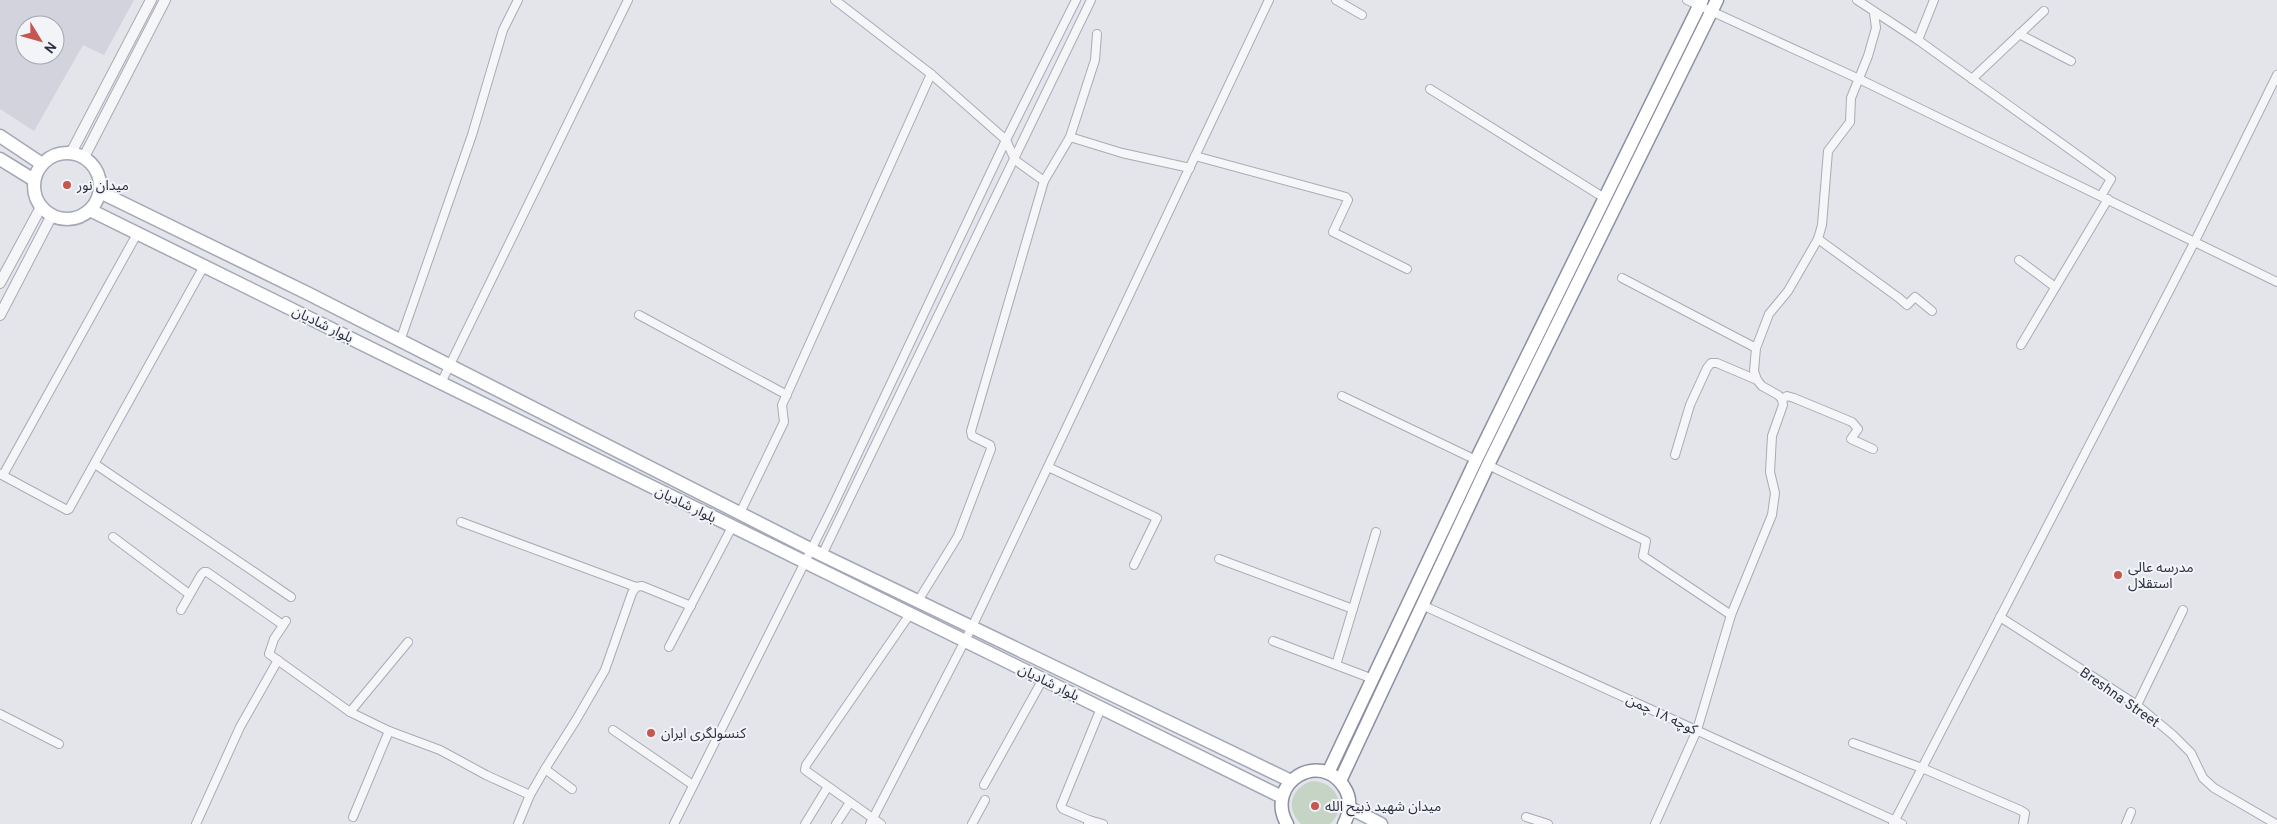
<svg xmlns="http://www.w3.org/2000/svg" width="2277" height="824" viewBox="0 0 2277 824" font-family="Overpass,'Noto Sans Arabic',sans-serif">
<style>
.built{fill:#d2d3dc;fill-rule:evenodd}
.green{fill:#c6d4c5}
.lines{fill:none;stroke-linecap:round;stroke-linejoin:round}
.minor-casing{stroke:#a8abb5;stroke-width:10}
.tertiary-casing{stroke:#a8abb5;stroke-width:12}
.primary-casing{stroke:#a3a7b6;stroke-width:15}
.trunk-casing{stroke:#8c90a0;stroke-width:15}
.minor{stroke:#f6f6f9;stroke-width:8}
.tertiary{stroke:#f6f6f9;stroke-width:10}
.primary{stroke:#fff;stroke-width:12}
.trunk{stroke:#fff;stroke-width:12}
.poi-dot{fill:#c75651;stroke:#f3f4f8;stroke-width:2}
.labels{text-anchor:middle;stroke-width:4;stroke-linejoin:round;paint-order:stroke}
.poi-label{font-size:14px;fill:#2c3042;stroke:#f3f4f8;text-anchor:start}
.street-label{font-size:14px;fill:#2c3042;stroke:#f3f4f8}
</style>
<rect width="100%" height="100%" fill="#e3e5eb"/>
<path class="built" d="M0,0H134L104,55L83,45L34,131L0,109ZM25,25H55V55H25Z"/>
<path class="green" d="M1312,781C1336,781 1349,807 1330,824H1301C1284,808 1292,787 1312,781Z"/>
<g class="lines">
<defs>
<g id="minor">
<path d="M835,0L931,74L1006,140L1015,160L1044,181L971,431L972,436L990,445L991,449L958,536L918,601"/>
<path d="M1336,0L1362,15"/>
<path d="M1687,0L1859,79L2277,282"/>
<path d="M1857,0L1918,40L2111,179L2101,196"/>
<path d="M2019,34L2071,61"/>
<path d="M1918,40L1934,0"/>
<path d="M1972,79L2044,11"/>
<path d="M1430,89L1606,199"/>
<path d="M1070,137L1095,60L1097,34"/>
<path d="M1195,156L1346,197L1348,200L1333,232L1407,269"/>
<path d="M1044,181L1070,137L1122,153L1190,168"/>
<path d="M1818,239L1899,298L1907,305L1915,297L1932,311"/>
<path d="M2019,260L2055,287"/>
<path d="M1622,278L1756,348"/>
<path d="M639,315L787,395"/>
<path d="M400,341L472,135L503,30L518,0"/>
<path d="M2021,345L2108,199"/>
<path d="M441,383L628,0"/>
<path d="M1342,396L1476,460"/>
<path d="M1782,399L1787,396L1794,398L1852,422L1858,429L1851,439L1873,449"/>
<path d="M1675,455L1690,405L1707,368L1711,363H1717L1757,380"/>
<path d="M95,464L291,597"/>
<path d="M1488,465L1646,541L1643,556L1731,615"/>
<path d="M1048,467L1157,518L1134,565"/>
<path d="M0,474L67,510L69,509L204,266"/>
<path d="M3,475L137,234"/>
<path d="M740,513L784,422L782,405L931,74"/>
<path d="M461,522L636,587"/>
<path d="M113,537L189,594"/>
<path d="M822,555L1091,0"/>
<path d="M1219,559L1353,609"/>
<path d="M1422,605L1902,824"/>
<path d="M181,610L201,575L204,572H207L283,625"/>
<path d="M2000,617L2137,705L2173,735L2191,753L2203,778L2214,788L2276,824"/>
<path d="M286,621L274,639L269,654L350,712L389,731L440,750L486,775L530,795"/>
<path d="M1273,641L1373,679"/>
<path d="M669,647L732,527"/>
<path d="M1336,665L1376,532"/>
<path d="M2137,705L2183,610"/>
<path d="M350,712L408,642"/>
<path d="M0,714L59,744"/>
<path d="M613,730L693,785"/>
<path d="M1853,743L1922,768L2020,810L2025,813L2023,824"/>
<path d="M545,769L572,789"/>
<path d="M984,785L1043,679"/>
<path d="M353,817L389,731"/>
<path d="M1526,817L1548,824"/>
<path d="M1089,820L1063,809L1061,806L1101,708"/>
<path d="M196,824L240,727L278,660"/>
<path d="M518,824L530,795L545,769L576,720L605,670L632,593L636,587L642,586L691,606"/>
<path d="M674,824L831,510L1006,140L1076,0"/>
<path d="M805,824L827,788"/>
<path d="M836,824L849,804"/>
<path d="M870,824L972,627L1269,0"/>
<path d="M881,824L805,770L806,765L910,614"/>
<path d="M972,824L985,800"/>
<path d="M1088,824L1089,820L1103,824"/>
<path d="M1655,824L1697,730L1731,615L1772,515L1775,493L1770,472L1772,436L1783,405L1782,399L1778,395L1762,386L1757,380L1754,371L1756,348L1769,314L1788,291L1818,239L1822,225L1828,151L1850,122L1851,98L1868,56L1876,28L1874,13"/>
<path d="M1893,824L2195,241L2277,75"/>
<path d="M2126,824L2131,812"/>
</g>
<g id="tertiary">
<path d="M71,153L151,0"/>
<path d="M84,157L165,0"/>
<path d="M0,283L41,207"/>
<path d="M0,315L52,215"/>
</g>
<g id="primary">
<path d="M0,136L42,164"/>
<circle cx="67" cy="186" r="33"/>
<path d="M0,159L34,180"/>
<path d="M100,192L309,294L822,555L1291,781"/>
<path d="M90,210L1282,797"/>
<path d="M1350,808L1381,824"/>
</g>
<g id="trunk">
<path d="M1328,773L1476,460L1702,0"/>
<path d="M1340,781L1488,465L1717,0"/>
<path d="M1287,824C1264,783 1320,749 1344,787C1352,799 1350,812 1344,824"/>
</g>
</defs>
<use href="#minor" class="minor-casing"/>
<use href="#tertiary" class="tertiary-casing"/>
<use href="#primary" class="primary-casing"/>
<use href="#trunk" class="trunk-casing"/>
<use href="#minor" class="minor"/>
<use href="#tertiary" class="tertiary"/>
<use href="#primary" class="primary"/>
<use href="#trunk" class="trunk"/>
</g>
<g class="poi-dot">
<circle cx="67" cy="185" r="5"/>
<circle cx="2118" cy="575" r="5"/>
<circle cx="651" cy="733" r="5"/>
<circle cx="1315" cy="806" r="5"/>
</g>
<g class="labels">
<g class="poi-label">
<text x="77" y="190">میدان نور</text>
<text x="2128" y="572">مدرسه عالی<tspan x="2128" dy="16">استقلال</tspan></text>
<text x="661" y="738">کنسولگری ایران</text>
<text x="1325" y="811">میدان شهید ذبیح الله</text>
</g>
<g class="street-label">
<text transform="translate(323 324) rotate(26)" y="5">بلوار شادیان</text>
<text transform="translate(686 504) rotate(26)" y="5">بلوار شادیان</text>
<text transform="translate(1049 682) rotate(26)" y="5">بلوار شادیان</text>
<text transform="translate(2120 697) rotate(35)" y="5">Breshna Street</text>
<text transform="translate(1662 714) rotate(25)" y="5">كوچه ١٨ چمن</text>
</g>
</g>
<g transform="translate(40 40) rotate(127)"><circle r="24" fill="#f3f4f8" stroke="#a3a6af"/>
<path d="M0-4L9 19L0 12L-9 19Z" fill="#c75651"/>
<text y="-8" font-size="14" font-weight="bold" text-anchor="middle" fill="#2c3042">N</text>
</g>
</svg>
